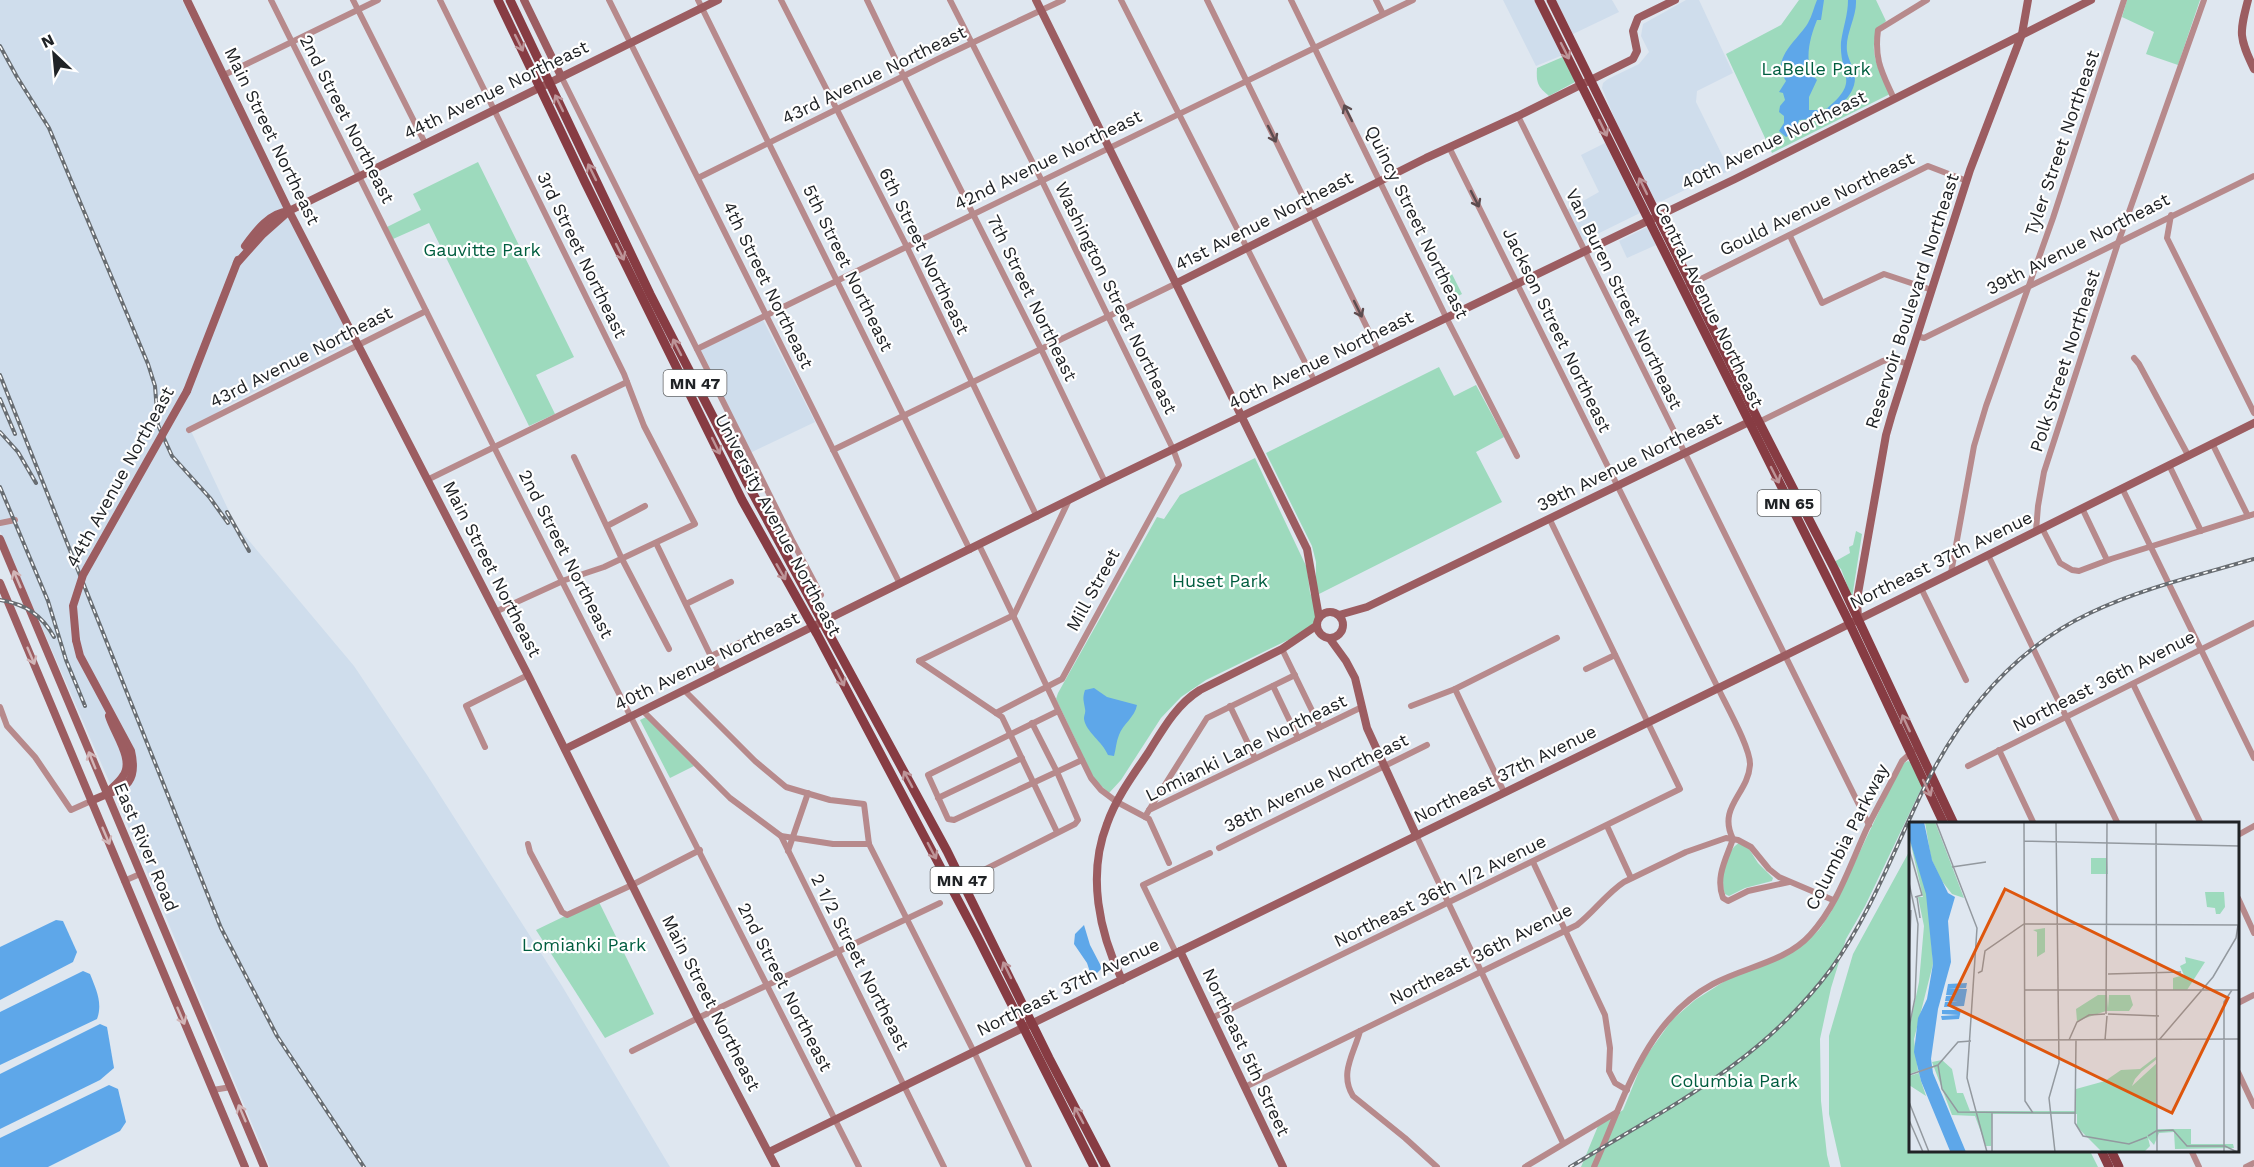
<svg xmlns="http://www.w3.org/2000/svg" width="2254" height="1167" viewBox="0 0 2254 1167" font-family="'Work Sans',sans-serif">
<style>
.built{fill:#cfddec}
.green{fill:#9ddabd}
.water{fill:#5ea7e9}
.lines{fill:none;stroke-linecap:round;stroke-linejoin:round}
.street{stroke:#b78a8c;stroke-width:6}
.secondary{stroke:#9c5d61;stroke-width:8}
.primary{stroke:#873c43;stroke-width:9}
.rail-casing{stroke:#686d72;stroke-width:4}
.rail{stroke:#fff;stroke-width:1.5;stroke-dasharray:4.5;stroke-linecap:butt}
.secondary-bridge{stroke:#9c5d61;stroke-width:8}
.oneway{stroke:#bd9498}
.oneway2{stroke:#5c4c4f}
.oneway3{stroke:#d2b6b8}
.labels{text-anchor:middle;stroke-width:4.5;stroke-linejoin:round;paint-order:stroke}
.shield{fill:#fff;stroke:#636567;stroke-width:1.5}
.shield-label{font-size:16px;font-weight:bold;fill:#202326}
.park-label{font-size:18px;fill:#005d3f;stroke:#fff}
.street-label{font-size:18px;fill:#202326;stroke:#fff}
.inset-road{fill:none;stroke:#93999f;stroke-width:1.5}
.view{fill:#de560d;fill-opacity:0.15;stroke:#de560d;stroke-width:3}
.inset-edge{fill:none;stroke:#202326;stroke-width:3}
</style>
<rect width="100%" height="100%" fill="#dfe7f0"/>
<g class="built">
<path d="M0,0H182L352,342L228,405L191,431L235,524L354,666L427,775L562,986L670,1167H270L115,795L0,531Z"/>
<path d="M1503,0H1536L1563,55L1536,66Z"/>
<path d="M1556,0H1612L1619,12L1573,34Z"/>
<path d="M1686,0H1699L1733,73L1697,91L1696,102L1730,171L1712,177L1662,201L1656,202L1622,136L1602,88L1603,83L1608,79L1639,64L1649,52L1641,36L1643,24Z"/>
<path d="M1605,143L1640,213L1583,241L1567,210L1599,192L1581,155Z"/>
<path d="M1647,227L1656,245L1627,258L1619,241Z"/>
<path d="M763,320L815,422L750,453L701,350Z"/>
</g>
<g class="green">
<path d="M1799,0H1876L1886,21C1862,44 1879,69 1890,94L1772,153L1726,54L1781,25Z"/>
<path d="M2127,0H2200L2178,65L2146,54L2154,32L2122,17Z"/>
<path d="M1565,56L1575,82L1549,96C1538,87 1536,83 1537,68Z"/>
<path d="M478,162L574,357L536,375L555,414L529,426L429,223L393,239L387,227L421,210L413,194Z"/>
<path d="M1451,272L1462,294L1448,301L1438,279Z"/>
<path d="M1439,367L1454,396L1476,385L1504,437L1476,452L1502,502L1319,594L1316,584V562L1312,546L1266,453Z"/>
<path d="M1255,458L1307,568L1310,593L1317,608V617L1314,623L1292,640H1288L1206,680L1181,697L1161,718L1121,780L1109,793L1094,779L1080,751L1079,747L1056,699L1058,693L1157,517L1164,519L1180,495Z"/>
<path d="M1856,531L1862,534L1852,598L1841,569L1834,562L1850,553L1849,547L1853,545Z"/>
<path d="M646,717L694,766L670,778L640,720Z"/>
<path d="M1908,761L1912,763L1923,785L1865,906L1846,939L1831,988L1820,1039L1821,1101L1827,1155L1830,1167H1581L1598,1126L1623,1110L1644,1059L1672,1020L1695,1000L1728,979L1796,950L1819,930L1831,912L1895,778L1904,763Z"/>
<path d="M1739,843L1749,849L1758,863L1773,878L1772,881L1745,888L1729,896L1725,894C1720,879 1725,851 1739,843Z"/>
<path d="M1910,850V1150L2090,1151L2098,1167H1841L1829,1114V1036L1853,954Z"/>
<path d="M598,900L654,1014L605,1038L536,930Z"/>
</g>
<g class="water">
<path d="M1817,0H1824L1821,20H1817C1810,37 1802,65 1817,80L1809,97V110H1825C1862,80 1839,77 1841,42C1843,27 1848,15 1848,0H1856C1857,17 1845,34 1847,51C1848,60 1855,69 1855,78C1855,97 1834,112 1818,118C1812,119 1805,119 1799,120L1796,131L1786,137L1779,131L1784,123V116L1779,112L1780,106L1785,100L1783,93L1779,92L1786,81C1770,59 1797,41 1808,23C1812,16 1814,7 1817,0Z"/>
<path d="M1094,688L1107,697L1137,705C1135,717 1123,724 1119,735C1116,742 1116,749 1114,756L1108,755C1102,741 1086,732 1084,719C1084,715 1086,712 1085,709C1084,701 1082,699 1085,690Z"/>
<path d="M56,920L63,921L77,952L73,962L0,1000V947Z"/>
<path d="M1084,925L1090,945L1102,968L1096,974L1091,975L1087,963L1074,944L1075,934Z"/>
<path d="M83,971L90,974C96,989 103,1003 97,1019L0,1065V1012Z"/>
<path d="M100,1024L107,1027L114,1068L100,1080L0,1129V1074Z"/>
<path d="M109,1085L118,1089L126,1122L120,1131L48,1167H0V1138Z"/>
</g>
<g class="lines">
<g class="street">
<path d="M271,0L494,447L859,1167"/>
<path d="M353,0L425,143"/>
<path d="M440,0L624,374L644,426L695,524L604,567L565,580L495,612"/>
<path d="M609,0L900,584"/>
<path d="M698,0L970,550"/>
<path d="M781,0L907,247L1037,517"/>
<path d="M867,0L904,77L1041,349L1105,482"/>
<path d="M950,0L1042,181L1173,449L1179,465L1062,679L996,713"/>
<path d="M1121,0L1314,380"/>
<path d="M1207,0L1378,350"/>
<path d="M1291,0L1446,317L1517,456"/>
<path d="M1376,0L1383,14"/>
<path d="M224,75L378,0"/>
<path d="M561,76L793,542L821,595"/>
<path d="M1894,99C1882,72 1874,60 1878,30L1927,0"/>
<path d="M1518,116L1869,825"/>
<path d="M1449,147L1718,688C1726,705 1751,749 1750,765C1748,794 1717,807 1733,839C1726,859 1715,877 1723,898L1728,901L1748,891L1789,882"/>
<path d="M698,178L938,59L1063,0"/>
<path d="M2171,215L2167,238L2254,413"/>
<path d="M1790,236L1822,303L1884,274L1932,290"/>
<path d="M1689,285L1928,166L1967,181"/>
<path d="M1917,336L1924,338L2254,176"/>
<path d="M697,349L1413,0"/>
<path d="M2134,358L2139,364L2188,455"/>
<path d="M1759,422L1883,361L1892,359L1908,364"/>
<path d="M189,430L426,311"/>
<path d="M2212,443L2248,516"/>
<path d="M833,450L1177,283"/>
<path d="M574,457L622,559L669,649"/>
<path d="M2169,465L2201,531"/>
<path d="M427,480L627,382"/>
<path d="M2122,488L2254,758"/>
<path d="M2082,508L2107,560"/>
<path d="M0,523L15,520"/>
<path d="M607,526L645,506"/>
<path d="M2042,528L2060,563L2072,570L2079,571L2111,559L2254,514"/>
<path d="M2036,531L2038,506L2044,472L2118,243L2204,0"/>
<path d="M656,543L719,673"/>
<path d="M979,545C1017,622 1053,701 1091,778L1101,790L1117,802L1149,819L1169,863"/>
<path d="M1988,555L2118,824"/>
<path d="M1951,573L1974,446L1986,406L2053,218L2124,0"/>
<path d="M1921,588L1966,680"/>
<path d="M686,604L731,582"/>
<path d="M1282,649L1320,727"/>
<path d="M711,656L750,638"/>
<path d="M919,661L1014,615L1069,500"/>
<path d="M919,661L1002,717L1057,832"/>
<path d="M1586,669L1615,655"/>
<path d="M2133,684L2201,824"/>
<path d="M1273,686L1298,738"/>
<path d="M1455,689L1504,792"/>
<path d="M684,690L755,761L786,787L830,800L864,804L869,844L974,1052L1029,1167"/>
<path d="M1230,706L1255,758"/>
<path d="M1411,706L1455,689L1557,638"/>
<path d="M0,707L7,726L35,757L71,810L91,801"/>
<path d="M643,711L730,798L781,836L833,844H869"/>
<path d="M1058,711L928,775L948,819L954,820L1082,760"/>
<path d="M485,747L466,706L528,675"/>
<path d="M1999,750L2034,824"/>
<path d="M1968,766L2254,623"/>
<path d="M938,798L1022,758"/>
<path d="M1149,810L1207,718L1295,675"/>
<path d="M1145,817L1149,810L1362,707"/>
<path d="M1607,826L1631,878"/>
<path d="M1416,835L1563,1143"/>
<path d="M2238,835L2254,826"/>
<path d="M781,836L944,1167"/>
<path d="M528,844L530,852L562,912L567,915L632,885L700,850"/>
<path d="M1219,848L1427,745"/>
<path d="M788,851L808,793"/>
<path d="M1533,862L1605,1015L1610,1048L1609,1071L1615,1083L1627,1090"/>
<path d="M980,872L1075,824L1078,820L1057,772L1032,723"/>
<path d="M124,881L140,874"/>
<path d="M2238,898L2254,933"/>
<path d="M1176,953L1143,885L1210,853"/>
<path d="M2238,1003L2254,995"/>
<path d="M1212,1018L1680,789L1550,520"/>
<path d="M1360,1031C1354,1054 1339,1073 1353,1096L1405,1138L1437,1167"/>
<path d="M632,1051L698,1018L940,903"/>
<path d="M2238,1072L2254,1106"/>
<path d="M1245,1087L1577,925C1594,912 1606,894 1624,882L1686,852L1726,838L1738,840L1751,847L1769,869L1779,877L1833,900"/>
<path d="M213,1090L231,1087"/>
<path d="M2191,1150L2199,1167"/>
<path d="M1525,1167L1617,1112"/>
<path d="M1594,1167C1624,1100 1644,1021 1713,984C1744,967 1786,962 1810,935C1838,905 1851,862 1868,826C1879,804 1891,783 1902,761L1913,751"/>
<path d="M2246,1167L2254,1163"/>
</g>
<g class="secondary">
<path d="M187,0L289,211L528,675L698,1018L776,1167"/>
<path d="M524,0L561,76"/>
<path d="M1036,0L1307,549L1319,617"/>
<path d="M2248,0C2239,34 2239,37 2254,69"/>
<path d="M245,246C256,231 269,213 289,211"/>
<path d="M237,263L262,235L289,211L718,0"/>
<path d="M1177,283L1426,158L1518,116L1633,59L1637,51L1633,31L1638,18L1675,0"/>
<path d="M187,391L238,260"/>
<path d="M0,539L264,1167"/>
<path d="M0,583L245,1167"/>
<circle cx="1330" cy="625" r="13"/>
<path d="M1339,615L1367,607L1749,422H1754"/>
<path d="M1858,619L1857,599L1886,435L1892,414L1970,170L2022,34L2028,0"/>
<path d="M1330,639L1346,661L1355,678L1367,728L1416,835"/>
<path d="M76,640L80,656L131,751C140,790 118,788 91,801"/>
<path d="M565,749L1105,482L1735,179L2091,0"/>
<path d="M106,794C111,788 119,783 123,776C135,760 114,733 109,716"/>
<path d="M1180,951L1283,1167"/>
<path d="M1122,980C1099,932 1087,875 1107,824C1116,798 1133,775 1148,753C1163,729 1176,705 1200,690L1282,649L1316,626"/>
<path d="M769,1152L1827,635L2254,423"/>
</g>
<g class="primary">
<path d="M498,0L585,182L742,500L817,634L977,936L1094,1167"/>
<path d="M510,0L650,294L746,481L947,851L1049,1058L1106,1167"/>
<path d="M1539,0L1846,616L1944,824"/>
<path d="M1551,0L1759,422L1835,570L1954,824"/>
<path d="M2101,1150L2109,1167"/>
<path d="M2111,1150L2119,1167"/>
</g>
<defs>
<g id="rail">
<path d="M0,46L17,77L49,128L148,364L155,386L158,425L172,456L210,498L228,523"/>
<path d="M0,375L221,928L277,1036L364,1167"/>
<path d="M0,399L15,434"/>
<path d="M0,432L18,452L36,483"/>
<path d="M0,487L48,601L66,660L85,706"/>
<path d="M227,512L249,551"/>
<path d="M0,600C25,604 42,615 54,637"/>
<path d="M1570,1167C1668,1107 1759,1065 1831,969C1871,914 1895,847 1925,786C1962,712 2014,649 2090,613C2142,588 2199,575 2254,559"/>
</g>
</defs>
<use href="#rail" class="rail-casing"/>
<use href="#rail" class="rail"/>
<path class="secondary-bridge" d="M76,640L73,606L83,575L187,391"/>
</g>
<defs><path id="oneway-shaft" d="M-6 0H5M1.5-3L5.5 0L1.5 3" fill="none" stroke-width="1.6" stroke-linecap="round" stroke-linejoin="round" transform="scale(1.5)"/></defs>
<g class="oneway">
<use href="#oneway-shaft" transform="translate(519 43) rotate(64)"/>
<use href="#oneway-shaft" transform="translate(1565 51) rotate(63)"/>
<use href="#oneway-shaft" transform="translate(559 103) rotate(-116)"/>
<use href="#oneway-shaft" transform="translate(1603 128) rotate(64)"/>
<use href="#oneway-shaft" transform="translate(592 172) rotate(-116)"/>
<use href="#oneway-shaft" transform="translate(1643 186) rotate(-116)"/>
<use href="#oneway-shaft" transform="translate(620 252) rotate(64)"/>
<use href="#oneway-shaft" transform="translate(677 347) rotate(-117)"/>
<use href="#oneway-shaft" transform="translate(716 446) rotate(64)"/>
<use href="#oneway-shaft" transform="translate(1775 475) rotate(63)"/>
<use href="#oneway-shaft" transform="translate(781 572) rotate(60)"/>
<use href="#oneway-shaft" transform="translate(840 678) rotate(62)"/>
<use href="#oneway-shaft" transform="translate(1906 723) rotate(-115)"/>
<use href="#oneway-shaft" transform="translate(908 779) rotate(-118)"/>
<use href="#oneway-shaft" transform="translate(1927 788) rotate(64)"/>
<use href="#oneway-shaft" transform="translate(932 851) rotate(62)"/>
<use href="#oneway-shaft" transform="translate(1007 970) rotate(-116)"/>
<use href="#oneway-shaft" transform="translate(1079 1115) rotate(-118)"/>
</g>
<g class="oneway2">
<use href="#oneway-shaft" transform="translate(1348 113) rotate(-116)"/>
<use href="#oneway-shaft" transform="translate(1272 134) rotate(64)"/>
<use href="#oneway-shaft" transform="translate(1475 199) rotate(63)"/>
<use href="#oneway-shaft" transform="translate(1358 309) rotate(64)"/>
</g>
<g class="oneway3">
<use href="#oneway-shaft" transform="translate(17 579) rotate(-113)"/>
<use href="#oneway-shaft" transform="translate(31 656) rotate(67)"/>
<use href="#oneway-shaft" transform="translate(92 760) rotate(-112)"/>
<use href="#oneway-shaft" transform="translate(106 836) rotate(67)"/>
<use href="#oneway-shaft" transform="translate(181 1016) rotate(67)"/>
<use href="#oneway-shaft" transform="translate(242 1113) rotate(-113)"/>
</g>
<g class="labels">
<g class="shield">
<rect x="663.5" y="370" width="63" height="26" rx="4.5"/>
<rect x="1757.5" y="490" width="63" height="26" rx="4.5"/>
<rect x="930.5" y="867" width="63" height="26" rx="4.5"/>
</g>
<g class="shield-label">
<text x="695" y="389">MN 47</text>
<text x="1789" y="509">MN 65</text>
<text x="962" y="886">MN 47</text>
</g>
<g class="park-label">
<text x="1816" y="75">LaBelle Park</text>
<text x="482" y="256">Gauvitte Park</text>
<text x="1220" y="587">Huset Park</text>
<text x="584" y="951">Lomianki Park</text>
<text x="1734" y="1087">Columbia Park</text>
</g>
<g class="street-label">
<text transform="translate(874 75) rotate(-26)" y="6">43rd Avenue Northeast</text>
<text transform="translate(496 90) rotate(-26)" y="6">44th Avenue Northeast</text>
<text transform="translate(347 119) rotate(63)" y="6">2nd Street Northeast</text>
<text transform="translate(272 136) rotate(64)" y="6">Main Street Northeast</text>
<text transform="translate(1774 140) rotate(-26)" y="6">40th Avenue Northeast</text>
<text transform="translate(2062 143) rotate(-71)" y="6">Tyler Street Northeast</text>
<text transform="translate(1048 160) rotate(-26)" y="6">42nd Avenue Northeast</text>
<text transform="translate(1817 204) rotate(-26)" y="6">Gould Avenue Northeast</text>
<text transform="translate(1264 221) rotate(-27)" y="6">41st Avenue Northeast</text>
<text transform="translate(1417 222) rotate(64)" y="6">Quincy Street Northeast</text>
<text transform="translate(2078 244) rotate(-27)" y="6">39th Avenue Northeast</text>
<text transform="translate(924 251) rotate(64)" y="6">6th Street Northeast</text>
<text transform="translate(582 255) rotate(64)" y="6">3rd Street Northeast</text>
<text transform="translate(848 268) rotate(64)" y="6">5th Street Northeast</text>
<text transform="translate(768 285) rotate(64)" y="6">4th Street Northeast</text>
<text transform="translate(1032 298) rotate(64)" y="6">7th Street Northeast</text>
<text transform="translate(1116 298) rotate(64)" y="6">Washington Street Northeast</text>
<text transform="translate(1624 299) rotate(64)" y="6">Van Buren Street Northeast</text>
<text transform="translate(1912 301) rotate(-72)" y="6">Reservoir Boulevard Northeast</text>
<text transform="translate(1709 305) rotate(64)" y="6">Central Avenue Northeast</text>
<text transform="translate(1557 330) rotate(64)" y="6">Jackson Street Northeast</text>
<text transform="translate(301 357) rotate(-27)" y="6">43rd Avenue Northeast</text>
<text transform="translate(1321 360) rotate(-26)" y="6">40th Avenue Northeast</text>
<text transform="translate(2065 361) rotate(-72)" y="6">Polk Street Northeast</text>
<text transform="translate(1629 462) rotate(-26)" y="6">39th Avenue Northeast</text>
<text transform="translate(120 477) rotate(-61)" y="6">44th Avenue Northeast</text>
<text transform="translate(778 525) rotate(62)" y="6">University Avenue Northeast</text>
<text transform="translate(566 554) rotate(63)" y="6">2nd Street Northeast</text>
<text transform="translate(1941 560) rotate(-26)" y="6">Northeast 37th Avenue</text>
<text transform="translate(492 569) rotate(63)" y="6">Main Street Northeast</text>
<text transform="translate(1093 590) rotate(-61)" y="6">Mill Street</text>
<text transform="translate(707 661) rotate(-26)" y="6">40th Avenue Northeast</text>
<text transform="translate(2104 681) rotate(-27)" y="6">Northeast 36th Avenue</text>
<text transform="translate(1246 748) rotate(-26)" y="6">Lomianki Lane Northeast</text>
<text transform="translate(1505 774) rotate(-26)" y="6">Northeast 37th Avenue</text>
<text transform="translate(1316 783) rotate(-26)" y="6">38th Avenue Northeast</text>
<text transform="translate(1847 837) rotate(-63)" y="6">Columbia Parkway</text>
<text transform="translate(146 847) rotate(67)" y="6">East River Road</text>
<text transform="translate(1440 891) rotate(-26)" y="6">Northeast 36th 1/2 Avenue</text>
<text transform="translate(1481 954) rotate(-27)" y="6">Northeast 36th Avenue</text>
<text transform="translate(860 962) rotate(63)" y="6">2 1/2 Street Northeast</text>
<text transform="translate(785 987) rotate(63)" y="6">2nd Street Northeast</text>
<text transform="translate(1068 987) rotate(-26)" y="6">Northeast 37th Avenue</text>
<text transform="translate(711 1003) rotate(63)" y="6">Main Street Northeast</text>
<text transform="translate(1246 1052) rotate(65)" y="6">Northeast 5th Street</text>
</g>
</g>
<g transform="translate(1909 822)">
<rect width="330" height="330" fill="#dfe7f0"/>
<path d="M16,0H26L55,76L43,72L32,58L22,36ZM0,14L19,75L24,142L5,217L9,249L0,252V208L10,160L15,104L9,75H14ZM182,36H198L199,52H182ZM296,70H315L316,85L311,92H307L306,86L298,85ZM136,106V130L128,135V110L124,108ZM276,135L296,140L278,168H264V156L275,153L271,144L277,141ZM189,173H198L199,186L200,173H221L224,183L220,189H197L168,199L167,187ZM248,234V237L233,249L226,257L223,264L248,241V307H282V322H324L325,326L266,327L265,310L250,311L245,323L239,316L241,324L235,330H193L168,305V292H83L82,324H77L66,294L43,293L23,240L33,238L43,247L48,271H54L61,289H166L167,267L196,259L212,248L231,247ZM10,251L12,259L17,274L0,263V254Z" fill="#9ddabd"/>
<path d="M0,0H15L23,38L39,71L46,75L39,99L42,140L29,187L22,237L24,251L57,330L41,329L12,259L5,230L9,196L18,177L24,142L17,72L0,15ZM58,161L57,166L39,167H58L55,184L35,185L36,180L49,179H36L37,174L47,173H37L39,162ZM33,188H52L50,197L33,198L32,194L50,193L33,192Z" fill="#5ea7e9"/>
<path class="inset-road" d="M27,0L68,106L58,256L78,330M115,0L116,279L124,291M247,0L248,330M115,19L330,24M0,27L13,73L6,75M43,45L77,40M0,61L9,102L6,176L0,206M8,75L11,96M0,143L2,88M69,151L73,149L76,129L115,102L329,103L327,116L304,155L250,218M199,152L272,150M116,168H330M197,192L198,0M199,192L250,194M117,218L330,217M160,218L168,200L180,193L196,192M167,218L166,301L174,314L220,322L238,315M196,218L198,194M29,243L33,267L49,290L166,291M0,253L29,243L49,220L62,219M0,280L20,330M0,298L14,330M239,314L247,309L264,308L278,324H316L328,330M83,330V291M146,330L140,276L150,241L147,0M315,330V180L323,168"/>
<path class="view" d="M96,67L319,176L263,291L40,183Z"/>
<rect width="330" height="330" class="inset-edge"/>
</g>
<g transform="translate(54 54) rotate(334)" stroke="#ffffff" stroke-width="4.5" paint-order="stroke">
<path d="M0-4.5L10 22L0 15L-10 22Z" fill="#202326"/>
<text y="-9" font-size="16" font-weight="bold" text-anchor="middle" fill="#202326">N</text>
</g>
</svg>
